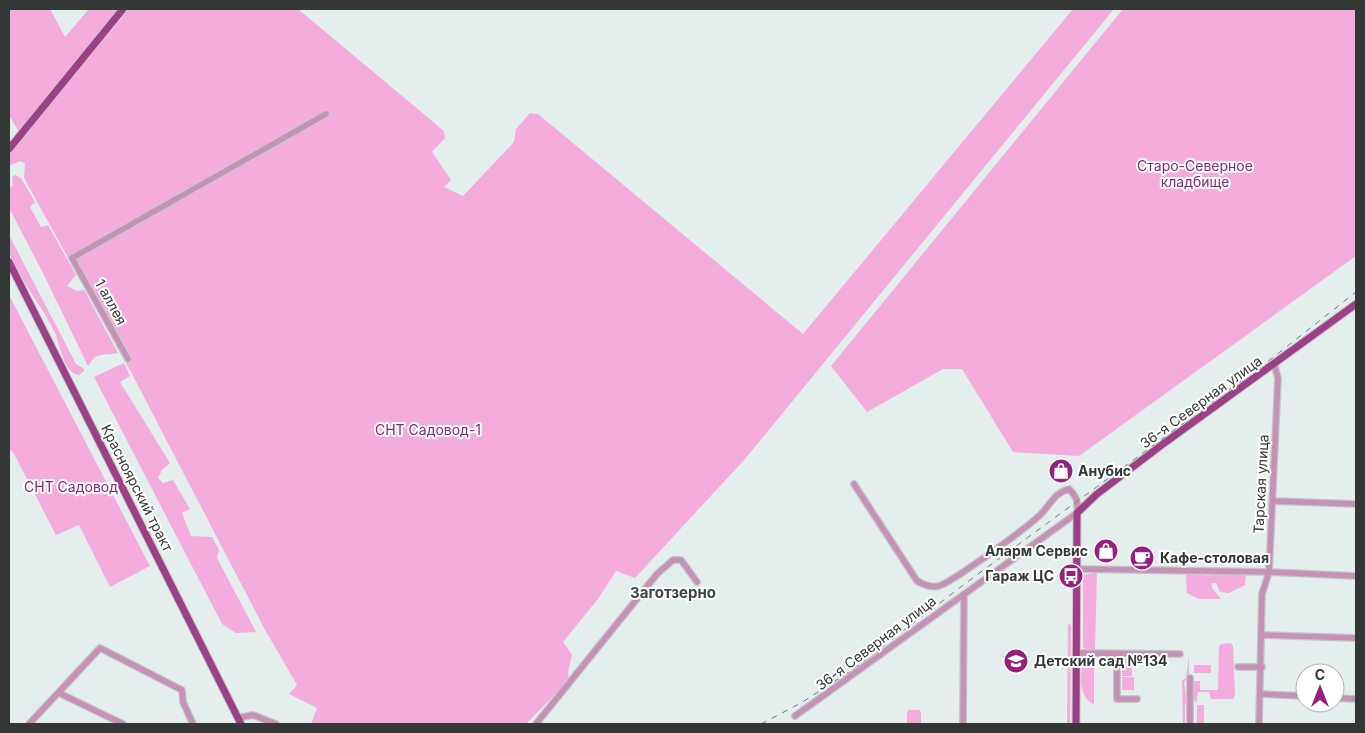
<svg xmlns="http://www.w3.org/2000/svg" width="1365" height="733" viewBox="0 0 1365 733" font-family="Inter,sans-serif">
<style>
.green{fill:#f4acdd}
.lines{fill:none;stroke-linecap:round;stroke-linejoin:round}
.minor-casing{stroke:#c1cac8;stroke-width:8}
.major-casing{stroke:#c1cac8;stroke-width:9}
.minor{stroke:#c691b5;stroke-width:5.5}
.major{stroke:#9d3f86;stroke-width:7}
.rail{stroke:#757b7a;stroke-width:1;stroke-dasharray:6 6;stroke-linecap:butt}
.labels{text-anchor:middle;stroke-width:4;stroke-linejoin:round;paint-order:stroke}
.park-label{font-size:14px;fill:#84296f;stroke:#fff}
.street-label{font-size:14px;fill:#333736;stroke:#fff}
.poi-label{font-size:14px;font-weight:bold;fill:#333736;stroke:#fff;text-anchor:start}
.neighbourhood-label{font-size:15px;font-weight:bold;fill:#3d4645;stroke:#fff}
</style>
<rect width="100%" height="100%" fill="#e4efed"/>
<g class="green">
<path d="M9,9H50L65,37L89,9H118L19,132L9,115Z"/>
<path d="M129,9H298L444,131L445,138L432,152L451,180L444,187L463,196L514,142L516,129L530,113L538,114L803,334L1073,9H1114L745,459L635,578L616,571L598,599L563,642L572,655L568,672L569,680L526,724H311L317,708L289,694L297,685L264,628L132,374L24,178L25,163L20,161L9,166V155Z"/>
<path d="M1123,9H1356V256L1079,456L1013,452L962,369H943L867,412L831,366Z"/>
<path d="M15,175L21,178L35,202L30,207L41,227L48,225L76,275L67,286L77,291L84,290L118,353C111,355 98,353 93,359C91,361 90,364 88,366L42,271L9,208V188L13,185L12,177Z"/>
<path d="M9,235L76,364L83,368L84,371L79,375C64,374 60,345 55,333C42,306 22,283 10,255C8,249 9,242 9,235Z"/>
<path d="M9,295L150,566L110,587L79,525L56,535L14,454L9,448Z"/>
<path d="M124,363L130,376L120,382L170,463L162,470L158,478L163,483L173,480L190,509L182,513L191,536L212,537L219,550L217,558L256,632L236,633L222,624L94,377Z"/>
<path d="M1097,572L1095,650L1088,651L1083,647V575Z"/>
<path d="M1189,572L1203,573L1208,576L1213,573L1246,574L1245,585L1229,593L1220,592L1216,583H1212V588L1221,599H1199L1187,593L1186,575Z"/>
<path d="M1068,623L1071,626L1070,724H1067Z"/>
<path d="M1221,644L1231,643L1233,646L1235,696L1233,699H1211L1209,692H1198L1196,704L1193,697V681H1200V690H1218L1219,646Z"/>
<path d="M1083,654H1094V705C1076,694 1082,674 1083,654Z"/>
<path d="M1189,656V679L1184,681L1187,704L1185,705V723L1188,724H1183L1182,681L1186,678Z"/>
<rect x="1122" y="659" width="10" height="17"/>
<rect x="1194" y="665" width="17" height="8"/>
<rect x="1122" y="677" width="12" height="13"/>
<rect x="1197" y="705" width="7" height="18"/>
<path d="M909,710H919L921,712V724H907V712Z"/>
</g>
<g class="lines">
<defs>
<g id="minor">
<path d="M128,359L72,258L326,114"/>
<path d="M1273,501L1356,504"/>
<path d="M1077,569L1269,572L1356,576"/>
<path d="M1261,635L1356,638"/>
<path d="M1076,653L1180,654"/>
<path d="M1117,654V699H1137"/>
<path d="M1238,667H1262"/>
<path d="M59,693L123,724"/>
<path d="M1261,694L1305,696"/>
<path d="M1335,698L1356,699"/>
<path d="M795,716L1077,513C1078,501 1077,497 1069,489C1054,493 1051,504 1041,514C1028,527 954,581 939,586C931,588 924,585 917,581L854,484"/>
<path d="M238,718L253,715L276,724"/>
<path d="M29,724L100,648L182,690L183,702L193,724"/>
<path d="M536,724L657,574L673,560H681L697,582"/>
<path d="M963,724L964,595"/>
<path d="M1190,724V678"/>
<path d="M1259,724L1262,594L1269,572L1278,378L1274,364"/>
</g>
<g id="major">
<path d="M9,149L123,9"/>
<path d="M9,262L241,724"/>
<path d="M1076,724L1077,513L1097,494L1163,444L1356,304"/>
</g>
</defs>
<use href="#minor" class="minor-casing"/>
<use href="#major" class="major-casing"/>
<use href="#minor" class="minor"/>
<use href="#major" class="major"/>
<path class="rail" d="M761,724L801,703L849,672L978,574L1271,359L1356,292"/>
</g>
<defs>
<symbol id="shop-disc" viewBox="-11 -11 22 22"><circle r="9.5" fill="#96207d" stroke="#fff"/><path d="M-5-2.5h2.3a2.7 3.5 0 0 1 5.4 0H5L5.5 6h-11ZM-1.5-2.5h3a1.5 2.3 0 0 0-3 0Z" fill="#fff"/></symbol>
<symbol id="cafe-disc" viewBox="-11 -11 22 22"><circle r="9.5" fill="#96207d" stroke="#fff"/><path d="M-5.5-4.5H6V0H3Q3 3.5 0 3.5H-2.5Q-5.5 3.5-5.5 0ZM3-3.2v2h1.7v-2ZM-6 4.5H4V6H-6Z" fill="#fff"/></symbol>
<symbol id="bus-disc" viewBox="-11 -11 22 22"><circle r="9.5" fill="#96207d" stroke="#fff"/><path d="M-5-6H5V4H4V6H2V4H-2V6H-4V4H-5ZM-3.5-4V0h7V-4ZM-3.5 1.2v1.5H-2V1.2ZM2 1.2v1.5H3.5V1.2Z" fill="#fff"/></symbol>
<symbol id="school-disc" viewBox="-11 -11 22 22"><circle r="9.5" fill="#96207d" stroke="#fff"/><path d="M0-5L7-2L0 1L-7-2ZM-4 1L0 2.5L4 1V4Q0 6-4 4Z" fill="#fff"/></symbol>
</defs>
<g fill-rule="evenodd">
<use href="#shop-disc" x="1047" y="457" width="28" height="28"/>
<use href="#shop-disc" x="1092" y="537" width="28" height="28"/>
<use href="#cafe-disc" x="1128" y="544" width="28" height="28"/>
<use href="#bus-disc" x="1057" y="562" width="28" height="28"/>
<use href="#school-disc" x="1002" y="647" width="28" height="28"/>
</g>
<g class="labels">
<g class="park-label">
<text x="1195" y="171">Старо-Северное<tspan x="1195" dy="16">кладбище</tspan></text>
<text x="428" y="435">СНТ Садовод-1</text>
<text x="71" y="492">СНТ Садовод</text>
</g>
<g class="street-label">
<text transform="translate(111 302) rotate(61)" y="5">1 аллея</text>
<text transform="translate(1201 402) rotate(-36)" y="5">36-я Северная улица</text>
<text transform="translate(1261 484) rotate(-87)" y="5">Тарская улица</text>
<text transform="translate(137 488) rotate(63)" y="5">Красноярский тракт</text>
<text transform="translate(876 643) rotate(-37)" y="5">36-я Северная улица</text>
</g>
<g class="poi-label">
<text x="1078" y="476">Анубис</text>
<text x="1088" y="556" text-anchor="end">Аларм Сервис</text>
<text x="1160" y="563">Кафе-столовая</text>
<text x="1054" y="581" text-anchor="end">Гараж ЦС</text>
<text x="1034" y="666">Детский сад №134</text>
</g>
<g class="neighbourhood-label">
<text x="673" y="598">Заготзерно</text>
</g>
</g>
<rect width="1365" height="733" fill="none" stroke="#333736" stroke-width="20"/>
<g transform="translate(1320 688)"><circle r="24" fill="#ffffff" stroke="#adafaf"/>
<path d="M0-4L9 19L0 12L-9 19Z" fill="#96207d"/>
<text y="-8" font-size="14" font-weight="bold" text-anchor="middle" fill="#333736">С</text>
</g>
</svg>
